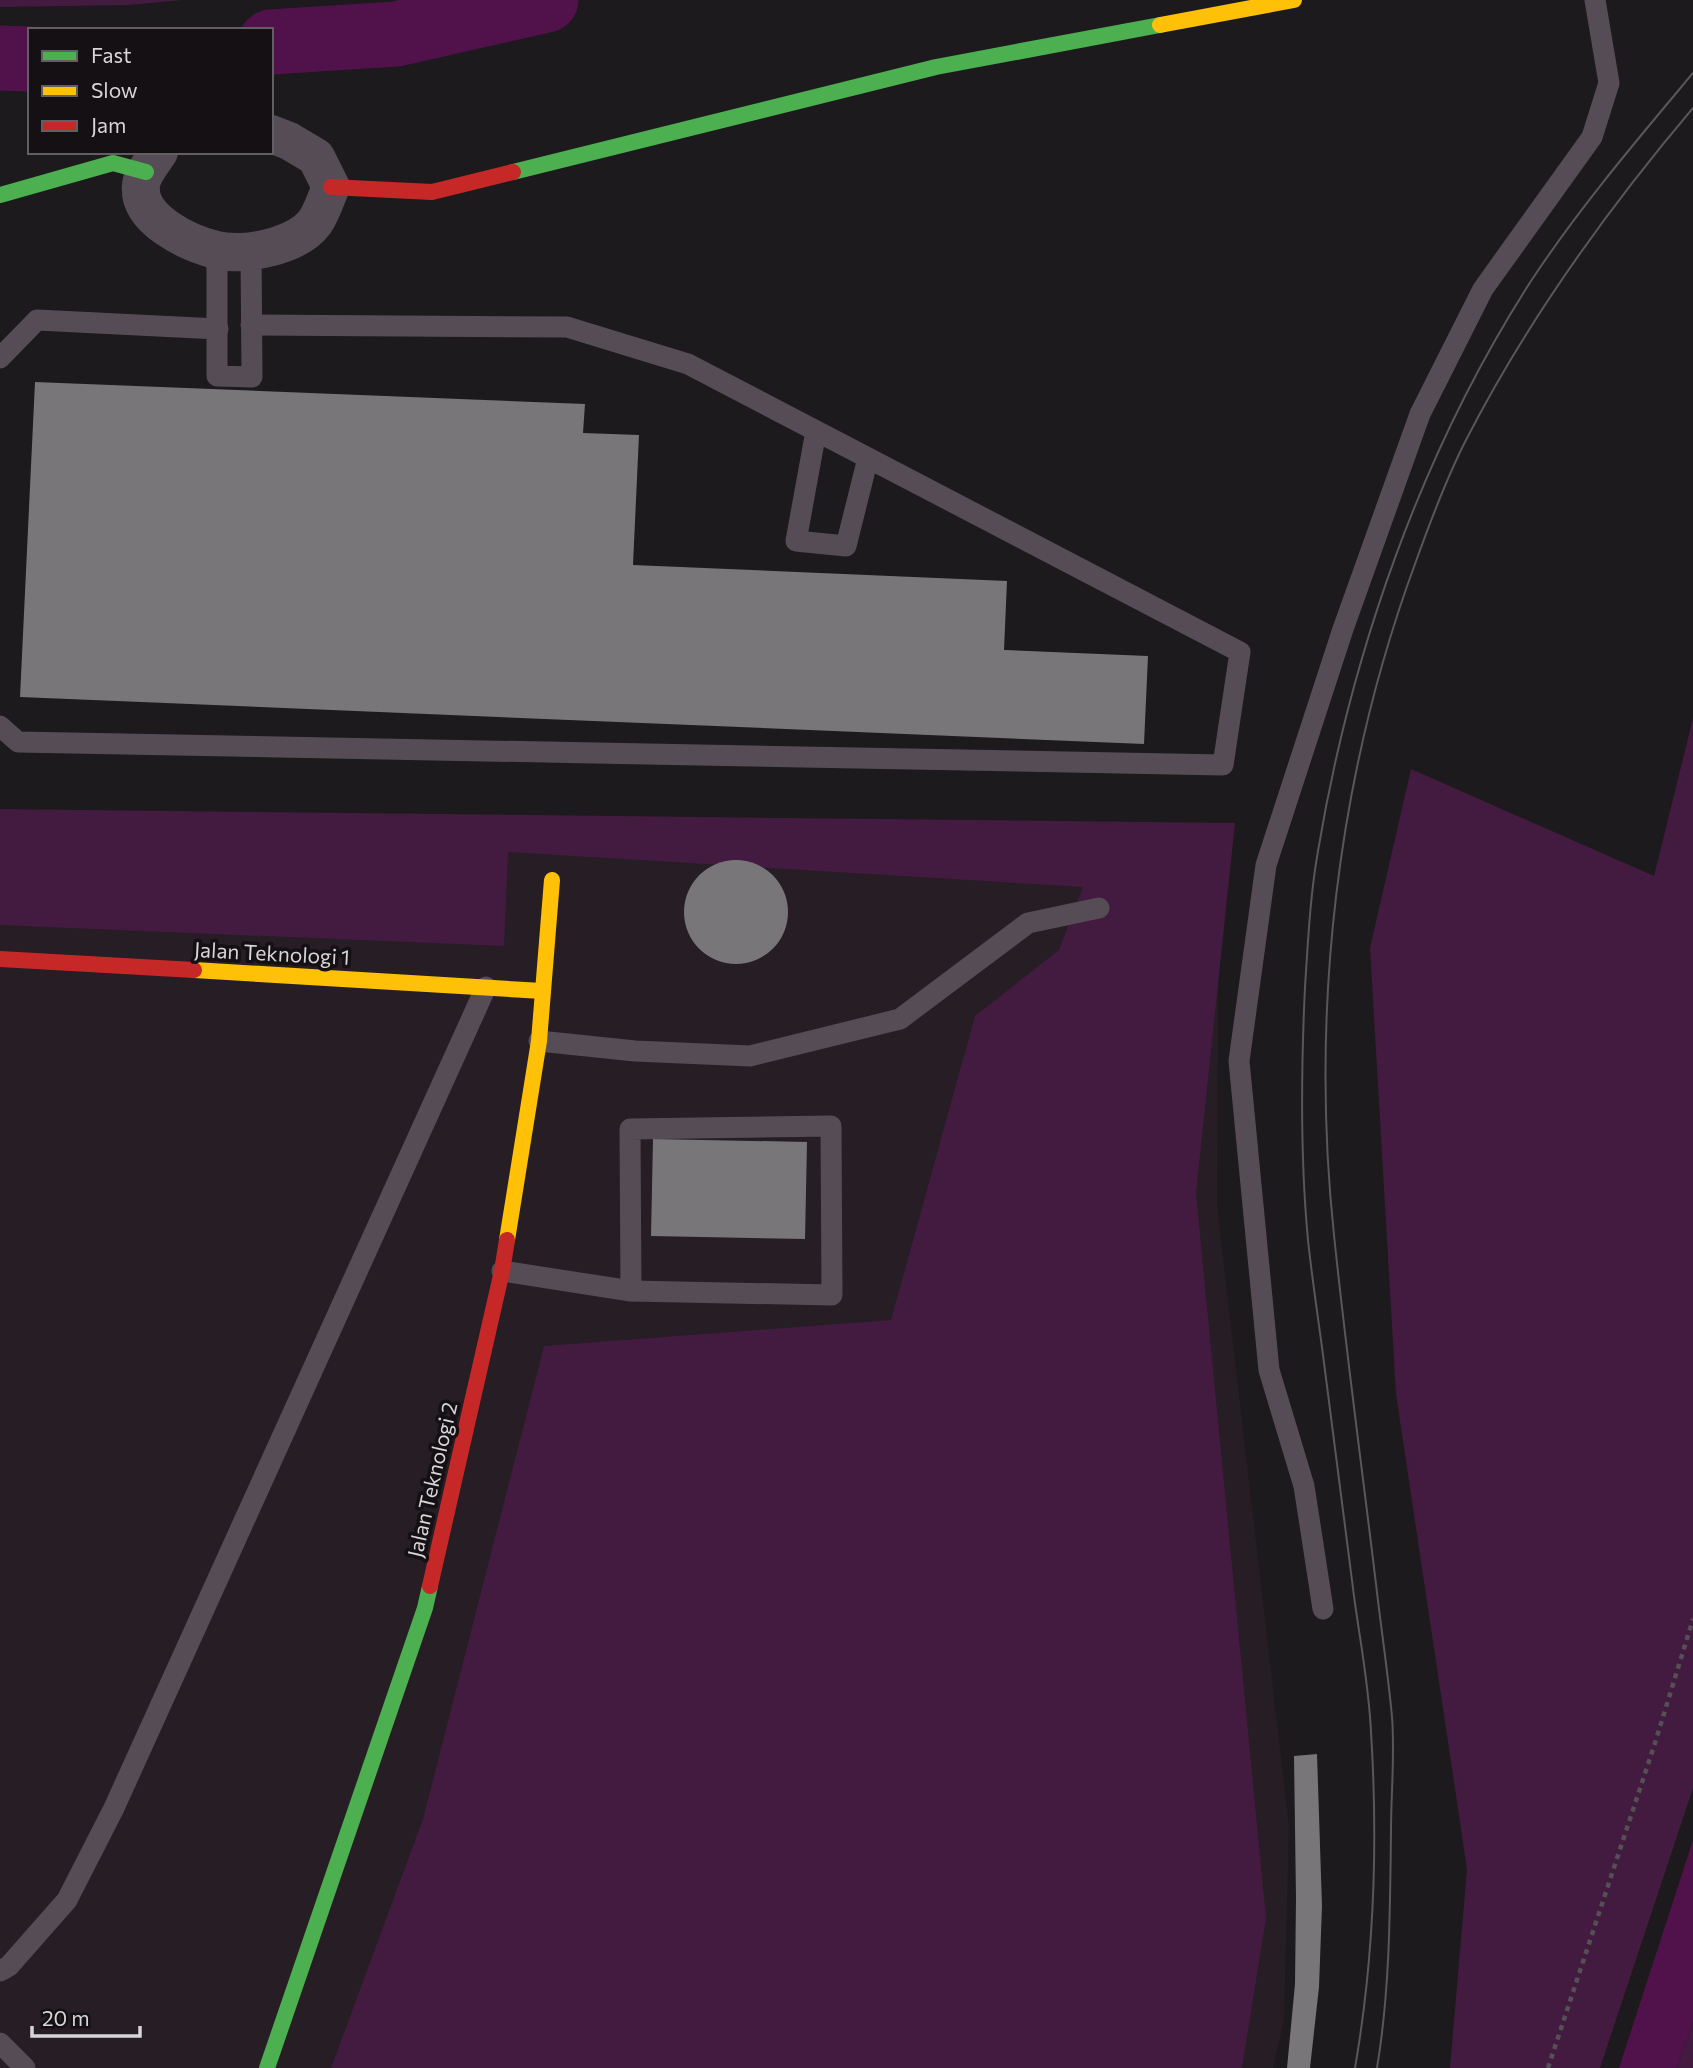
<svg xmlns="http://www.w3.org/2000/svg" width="1693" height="2068" viewBox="0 0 1693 2068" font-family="Commissioner,sans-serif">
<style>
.built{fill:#261d25}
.green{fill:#431b40}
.water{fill:#51124c}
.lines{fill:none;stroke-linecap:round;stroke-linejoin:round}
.river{stroke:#51124c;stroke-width:65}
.building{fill:#787678}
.path{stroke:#555055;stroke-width:4.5;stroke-dasharray:5 5;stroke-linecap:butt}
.lane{stroke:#564c55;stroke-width:21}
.street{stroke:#564c55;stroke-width:38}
.fast{stroke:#4caf50;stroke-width:16}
.slow{stroke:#ffc107;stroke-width:16}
.jam{stroke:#c62828;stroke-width:16}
.tram{stroke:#5a565a;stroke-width:2}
.labels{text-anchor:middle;stroke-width:7;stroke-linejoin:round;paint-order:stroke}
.street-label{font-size:21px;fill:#d8d5d8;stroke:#141014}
</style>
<rect width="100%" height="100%" fill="#1c1a1c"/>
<path class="built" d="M0,820L1219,852L1217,1205L1289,1826L1284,2020L1273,2068H0Z"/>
<g class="green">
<path d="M0,0H182L129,5L0,7Z"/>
<path d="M1693,718V1788L1600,2068H1450L1467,1869L1396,1394L1370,948L1411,769L1654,876Z"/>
<path d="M0,809L1235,823L1196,1193L1266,1918L1242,2068H331L423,1819L544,1346L891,1320L975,1016L1059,950L1083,887L508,852L504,946L0,925Z"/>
<path d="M1693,2022V2068H1677Z"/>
</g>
<path class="water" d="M1693,1840V2022L1677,2068H1619Z"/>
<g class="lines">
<g class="river">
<path d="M271,42L396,34L546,0"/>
<path d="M0,58L30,59"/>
</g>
</g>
<g class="building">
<path d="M35,382L585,404L583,433L639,435L633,565L1007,581L1004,650L1148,656L1144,744L20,697Z"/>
<circle cx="736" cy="912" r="52"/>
<path d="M653,1139L807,1142L805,1239L651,1236Z"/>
<path d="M1317,1754L1322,1906L1319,1987L1310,2068H1287L1295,1984L1296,1898L1294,1756Z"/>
</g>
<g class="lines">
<path class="path" d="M1548,2068L1655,1743L1693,1619"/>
<g class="lane">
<path d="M217,250V376L252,377L251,251"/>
<path d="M0,358L37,320L218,329"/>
<path d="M816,431L796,541L846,546L868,458"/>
<path d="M0,726L18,742L1223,765L1240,652L688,364L567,327L251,325"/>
<path d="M539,1041L635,1051L750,1056L900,1019L1028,923L1099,908"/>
<path d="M502,1271L631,1291L832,1295L831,1126L630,1129L631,1291"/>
<path d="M1323,1609L1304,1486L1269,1370L1239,1061L1266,865L1343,629L1420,414L1483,289L1592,137L1609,83L1595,0"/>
<path d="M0,1971L9,1966L67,1900L114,1808L486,987"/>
<path d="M0,2043L25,2068"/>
</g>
<path class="street" d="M159,152C153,161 142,174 141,185C137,220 189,243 216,250C244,257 298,246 315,222C322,212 326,198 331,187L316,157L289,141L271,134"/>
<g class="fast">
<path d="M513,172L936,67L1160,25"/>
<path d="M0,195L113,163L146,172"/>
<path d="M267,2068L425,1608L430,1586"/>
</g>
<g class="slow">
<path d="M1160,25L1294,0"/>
<path d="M194,970L542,991"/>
<path d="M507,1240L539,1041L552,880"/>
</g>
<g class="jam">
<path d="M331,187L432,192L513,172"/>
<path d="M0,959L194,970"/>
<path d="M430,1586L502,1271L507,1240"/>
</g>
<g class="tram">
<path d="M1355,2068C1374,1958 1378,1843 1371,1732C1369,1686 1360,1641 1354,1596C1344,1515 1333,1435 1323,1355C1318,1317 1312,1278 1308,1240C1300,1156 1301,1071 1305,987C1308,942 1310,896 1318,851C1351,653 1422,450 1531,281C1579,208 1637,140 1693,73"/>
<path d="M1377,2068C1390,1990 1390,1910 1391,1831C1391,1793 1395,1755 1392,1717C1388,1673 1381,1628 1376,1584C1362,1468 1346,1351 1334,1235C1310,1010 1337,776 1415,564C1430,522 1446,479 1466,440C1528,319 1606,211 1693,108"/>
</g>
</g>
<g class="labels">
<g class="street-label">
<text transform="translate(272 954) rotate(3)" y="7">Jalan Teknologi 1</text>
<text transform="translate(433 1480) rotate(-77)" y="7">Jalan Teknologi 2</text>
</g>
</g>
<rect x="28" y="28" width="245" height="126" fill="#141014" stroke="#625f62" stroke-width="2"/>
<rect x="42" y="51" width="35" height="10" fill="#4caf50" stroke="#625f62" stroke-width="2"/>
<text x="91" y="63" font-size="21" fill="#d8d5d8">Fast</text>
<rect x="42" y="86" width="35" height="10" fill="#ffc107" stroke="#625f62" stroke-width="2"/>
<text x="91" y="98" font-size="21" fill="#d8d5d8">Slow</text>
<rect x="42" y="121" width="35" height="10" fill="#c62828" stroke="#625f62" stroke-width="2"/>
<text x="91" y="133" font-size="21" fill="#d8d5d8">Jam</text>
<path d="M32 2026v10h108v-10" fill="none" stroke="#d8d5d8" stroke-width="3.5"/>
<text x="42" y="2026" font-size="21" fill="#d8d5d8" stroke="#141014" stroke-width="5" paint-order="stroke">20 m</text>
</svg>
